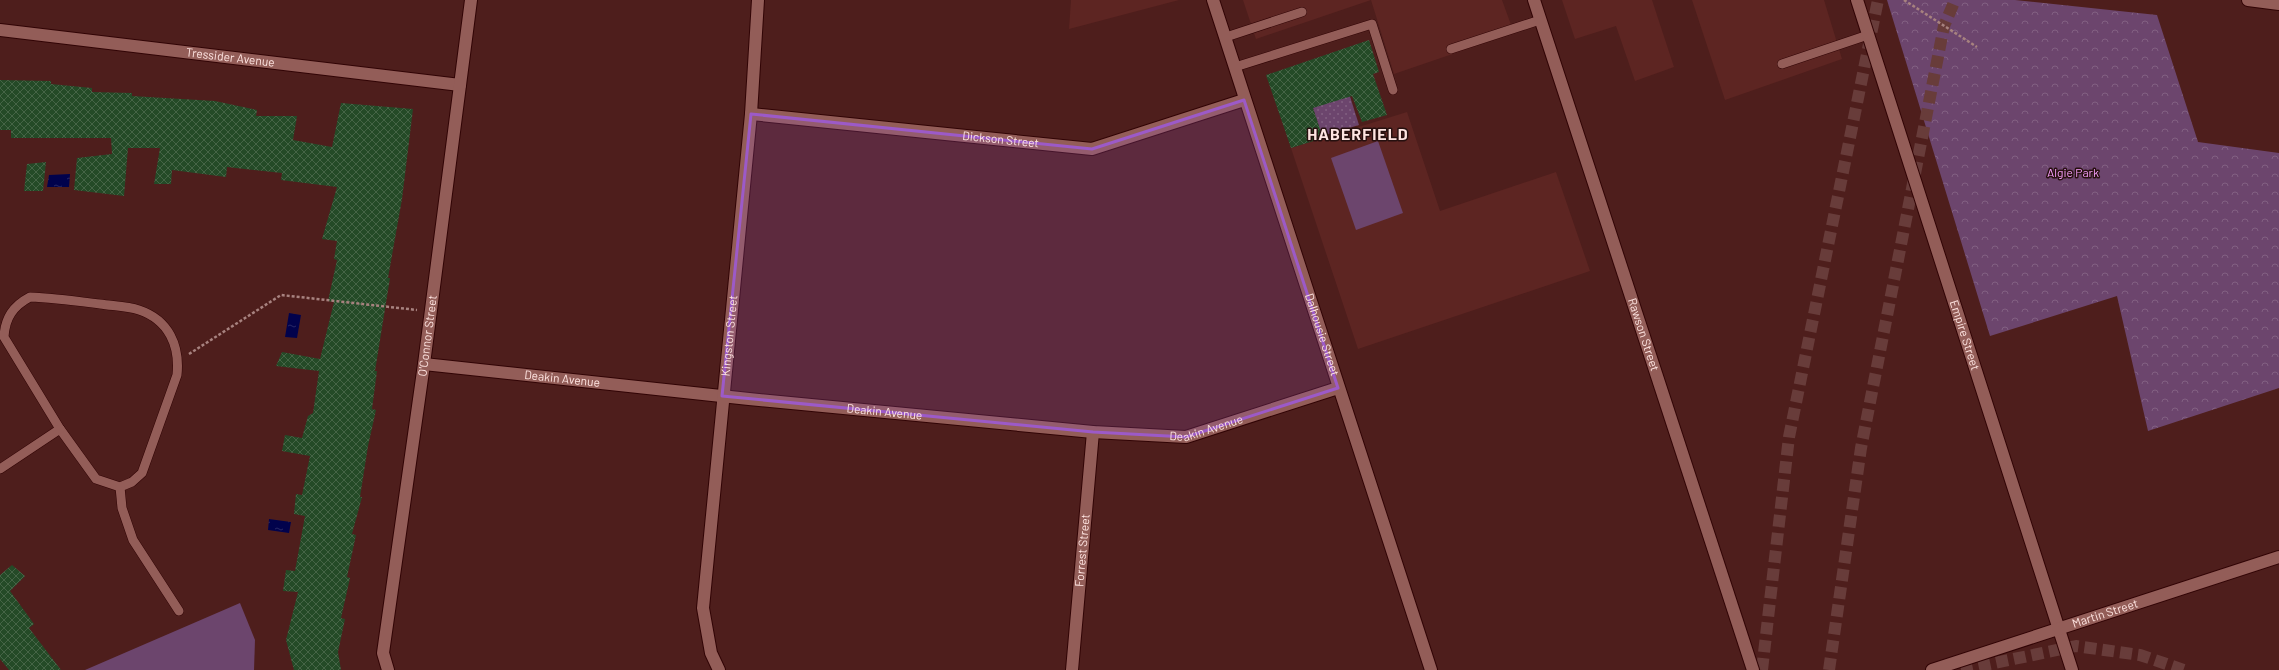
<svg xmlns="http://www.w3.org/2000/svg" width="2279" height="670" viewBox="0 0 2279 670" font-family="Barlow,sans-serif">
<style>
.built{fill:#5d2522}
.grass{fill:url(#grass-dots)}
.park{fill:url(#park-crowns)}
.pitch{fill:#6c456d}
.water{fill:url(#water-ripples)}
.building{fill:url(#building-cross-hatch)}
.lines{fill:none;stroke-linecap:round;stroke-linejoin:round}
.highway-tunnel{stroke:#683c3a;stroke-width:12;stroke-dasharray:12 6;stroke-linecap:butt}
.lane-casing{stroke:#310405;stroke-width:10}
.street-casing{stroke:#310405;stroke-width:14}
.secondary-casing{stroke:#310405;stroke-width:14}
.path{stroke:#a7827f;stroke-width:2.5;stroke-dasharray:3 2;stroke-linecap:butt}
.lane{stroke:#935d58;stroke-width:9}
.street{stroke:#935d58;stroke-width:12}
.secondary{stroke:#935d58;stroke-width:12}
.marked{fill:#9c5ac8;fill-opacity:0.2;stroke:#9c5ac8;stroke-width:3;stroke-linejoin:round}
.labels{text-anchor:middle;stroke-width:3;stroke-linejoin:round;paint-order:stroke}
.street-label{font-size:12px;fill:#fee4e1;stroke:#26100f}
.park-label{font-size:12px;fill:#f79efb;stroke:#26100f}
.district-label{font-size:16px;font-weight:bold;letter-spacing:1px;fill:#fee4e1;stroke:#26100f}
</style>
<defs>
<pattern id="grass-dots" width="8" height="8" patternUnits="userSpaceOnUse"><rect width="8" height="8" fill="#6c456d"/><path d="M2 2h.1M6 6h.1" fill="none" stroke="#826082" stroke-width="1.8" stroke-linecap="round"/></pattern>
<pattern id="park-crowns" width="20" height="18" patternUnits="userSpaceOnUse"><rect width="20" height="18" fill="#6c456d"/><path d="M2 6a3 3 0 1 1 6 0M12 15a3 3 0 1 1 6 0" fill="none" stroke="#826082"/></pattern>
<pattern id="water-ripples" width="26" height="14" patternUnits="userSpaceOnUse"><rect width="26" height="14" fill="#01024c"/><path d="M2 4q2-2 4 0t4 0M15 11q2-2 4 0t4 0" fill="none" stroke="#272766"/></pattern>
<pattern id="building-cross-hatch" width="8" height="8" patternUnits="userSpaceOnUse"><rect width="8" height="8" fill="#244a27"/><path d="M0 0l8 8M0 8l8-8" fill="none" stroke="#456446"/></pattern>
</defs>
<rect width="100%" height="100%" fill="#4e1e1c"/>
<g class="built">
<path d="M1071,0H1179L1069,29Z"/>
<path d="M1243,0H1502L1514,33L1394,74L1371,0L1256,39Z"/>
<path d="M1562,0H1652L1674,67L1635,81L1616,26L1575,39Z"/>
<path d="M1692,0H1824L1842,59L1725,100Z"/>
<path d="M1407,112L1440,211L1556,172L1590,271L1358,349L1291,148Z"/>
</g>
<path class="grass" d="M1347,87L1359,125L1322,136L1310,99Z"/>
<path class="park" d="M1887,0H2015L2157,15L2198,142L2279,153V388L2148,431L2117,296L1990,336Z"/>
<g class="pitch">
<path d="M1378,141L1403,213L1356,230L1331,158Z"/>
<path d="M240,603L255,640L254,670H85Z"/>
</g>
<g class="water">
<path d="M70,174L69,187H47L49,175Z"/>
<path d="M289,313L301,315L297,338L285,337Z"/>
<path d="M269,519L291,522L289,533L268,530Z"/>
</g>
<g class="building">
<path d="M1369,40L1379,72L1373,74L1387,115L1362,122L1352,96L1313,108L1323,138L1291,148L1266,75Z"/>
<path d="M0,80L51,81V84L92,88V92L132,93V96L215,101L257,110L256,116H297L293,140L332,147L341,103L413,109L402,199L388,278H390L375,371H377L372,409L376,410L368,446L360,497H362L352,534L356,535L347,577L350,578L341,618L345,619L338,652L341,670H294L286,640L298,592L283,591L286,570L295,571L305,516L294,514L296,494L302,495L310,456L282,451L285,435L302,438L308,416L313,413L319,371L276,366L282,352L320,359L334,302L328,301L337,260L334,259L337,241L322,239L337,187L281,180L282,173L227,167L226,177L172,170L171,184H154L160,148H128L124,196L74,190L77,158L112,154L111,138H11V130H0Z"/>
<path d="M46,162L43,191H24L27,164Z"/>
<path d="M12,565L25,576L10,591L34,624L29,628L61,670H9L0,659V575Z"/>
</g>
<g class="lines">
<g class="highway-tunnel">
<path d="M1762,670L1789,437L1878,0"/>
<path d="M1829,670L1861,448L1944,26L1955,0"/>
<path d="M1961,670L2076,646L2140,655L2184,670"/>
</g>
<defs>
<g id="lane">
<path d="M1226,37L1302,12"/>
<path d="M1451,49L1540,20"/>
<path d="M1782,64L1868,35"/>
<path d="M1235,67L1372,24L1393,90"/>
<path d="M30,297C54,298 76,301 100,304C113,306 127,306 139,310C169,320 180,346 177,375L142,473L132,482L120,487L96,479L60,429L4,337C5,318 13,306 30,297Z"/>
<path d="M0,469L60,429"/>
<path d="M120,487L122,508L133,540L179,611"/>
</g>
<g id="street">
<path id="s1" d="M1534,0L1753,670"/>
<path id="s2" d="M1857,0L2072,670"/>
<path id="s3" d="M0,30L460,85"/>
<path id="s4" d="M751,114L1092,149L1244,100"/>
<path id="s5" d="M424,364L749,399L1093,432L1186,437L1338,388"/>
<path id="s6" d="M388,670L383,653L424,364L471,0"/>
<path id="s7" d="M719,670L711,653L703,608L751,114L758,0"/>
<path id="s8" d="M1072,670L1093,432"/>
<path id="s9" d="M1932,670L2279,557"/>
</g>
<g id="secondary">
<path id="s10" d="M1213,0L1431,670"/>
<path d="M2248,0L2279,4"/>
</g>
</defs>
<use href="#lane" class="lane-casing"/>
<use href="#street" class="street-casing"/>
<use href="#secondary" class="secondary-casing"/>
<g class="path">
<path d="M1904,0L1977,47"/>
<path d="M189,354L281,295L417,310"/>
</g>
<use href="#lane" class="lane"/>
<use href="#street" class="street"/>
<use href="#secondary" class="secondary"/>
</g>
<path class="marked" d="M1244,100L1338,388L1186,437L1093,432L722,396L751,114L1092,149Z"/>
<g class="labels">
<g class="street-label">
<text dy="4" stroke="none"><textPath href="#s3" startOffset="232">Tressider Avenue</textPath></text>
<text dy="4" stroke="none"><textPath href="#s4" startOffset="251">Dickson Street</textPath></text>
<text dy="4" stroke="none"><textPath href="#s6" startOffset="338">O'Connor Street</textPath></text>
<text dy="4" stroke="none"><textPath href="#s10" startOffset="352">Dalhousie Street</textPath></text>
<text dy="4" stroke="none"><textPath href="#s1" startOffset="352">Rawson Street</textPath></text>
<text dy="4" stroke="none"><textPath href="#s2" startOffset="352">Empire Street</textPath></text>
<text dy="4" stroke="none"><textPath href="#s7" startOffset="338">Kingston Street</textPath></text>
<text dy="4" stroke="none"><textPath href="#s5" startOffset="139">Deakin Avenue</textPath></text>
<text dy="4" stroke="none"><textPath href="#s5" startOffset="463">Deakin Avenue</textPath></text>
<text dy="4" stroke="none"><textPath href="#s5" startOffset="787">Deakin Avenue</textPath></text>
<text dy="4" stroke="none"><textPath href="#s8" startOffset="120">Forrest Street</textPath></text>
<text dy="4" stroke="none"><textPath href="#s9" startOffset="182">Martin Street</textPath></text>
</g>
<g class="park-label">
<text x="2073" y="177">Algie Park</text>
</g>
<g class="district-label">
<text x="1358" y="140">HABERFIELD</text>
</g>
</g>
</svg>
